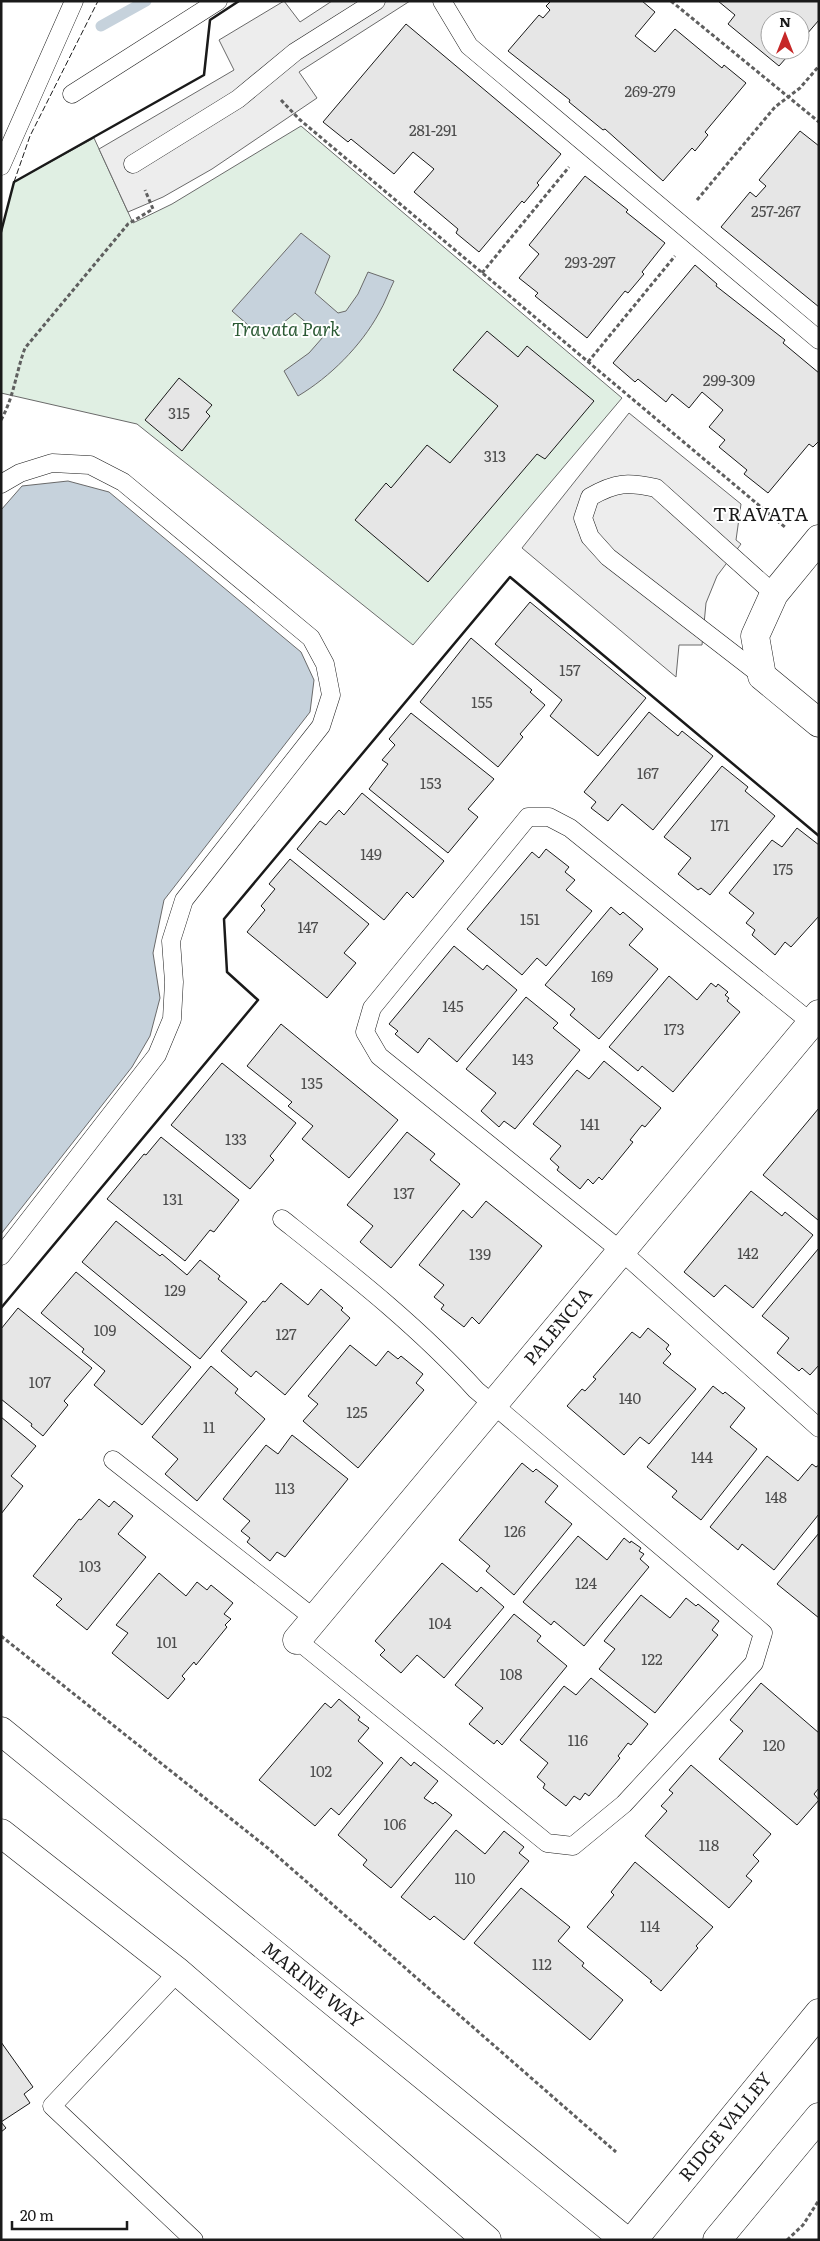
<svg xmlns="http://www.w3.org/2000/svg" width="820" height="2241" viewBox="0 0 820 2241" font-family="Literata,serif">
<style>
.green{fill:#e0efe3;stroke:#6a6a6a}
.parking{fill:#ededed;stroke:#6a6a6a}
.water{fill:#c6d2dc;stroke:#6a6a6a}
.lines{fill:none;stroke-linecap:round;stroke-linejoin:round}
.stream{stroke:#c6d2dc;stroke-width:11}
.building{fill:#e6e6e6;stroke:#1a1a1a}
.lane-casing{stroke:#1a1a1a;stroke-width:19}
.street-casing{stroke:#1a1a1a;stroke-width:29}
.secondary-casing{stroke:#1a1a1a;stroke-width:29}
.path{stroke:#5f5f5f;stroke-width:3;stroke-dasharray:4 2.5;stroke-linecap:butt}
.lane{stroke:#fff;stroke-width:18}
.street{stroke:#fff;stroke-width:28}
.secondary{stroke:#fff;stroke-width:28}
.fence{stroke:#1a1a1a;stroke-width:1;stroke-dasharray:6 2.5;stroke-linecap:butt}
.wall{stroke:#1a1a1a;stroke-width:2.5}
.labels{text-anchor:middle;stroke-width:4;stroke-linejoin:round;paint-order:stroke}
.number-label{font-size:15px;fill:#4d4d4d}
.park-label{font-size:18px;font-style:italic;fill:#2b5a34;stroke:#fff}
.street-label{font-size:18px;fill:#1a1a1a;stroke:#fff}
.neighbourhood-label{font-size:19px;letter-spacing:1px;fill:#1a1a1a;stroke:#fff}
</style>
<rect width="100%" height="100%" fill="#fff"/>
<path class="green" d="M301,126L622,398L413,645L137,424L1,393V232L14,182L94,138L133,223L172,204Z"/>
<g class="parking">
<path d="M284,1L300,22L332,1H410L299,72L317,98L212,169L163,197L128,212L99,149L234,70L219,40Z"/>
<path d="M629,413L741,504L736,540L741,544L717,576L706,603L702,645H679L676,677L522,548Z"/>
</g>
<g class="water">
<path d="M301,233L330,256L315,293L338,313L346,311L358,294L368,272L394,281C389,291 385,303 379,313C361,346 330,377 298,396L284,371L309,353L323,337L295,313L264,339L232,311Z"/>
<path d="M68,481L109,492L301,652L314,680L310,712L164,900L153,953L160,998L150,1036L132,1067L1,1234V510L22,486Z"/>
</g>
<g class="lines">
<path class="stream" d="M101,26L146,1"/>
</g>
<g class="building">
<path d="M551,1H642L655,12L635,36L655,52L675,29L722,68L724,65L746,83L705,132L708,135L695,151L692,148L663,181L605,129L603,130L569,102L570,100L508,51L539,15L543,18L550,10L546,6Z"/>
<path d="M718,1H819V20L800,42V20H770V50H793L779,66L728,24L735,15Z"/>
<path d="M406,24L561,154L537,183L539,185L524,203L522,201L479,252L456,233L458,229L414,192L434,169L413,152L394,174L351,139L348,142L323,122Z"/>
<path d="M800,131L819,146V307L721,227L750,192L756,197L766,186L759,180Z"/>
<path d="M585,176L628,210L626,212L665,243L642,272L644,274L628,293L625,291L587,338L535,296L538,293L519,278L539,254L529,245Z"/>
<path d="M695,265L717,284L716,286L785,340L783,343L819,373V441L813,447L809,444L768,493L744,474L747,470L719,447L725,440L709,427L723,410L702,392L689,408L672,394L666,402L638,379L635,382L613,363Z"/>
<path d="M487,331L518,357L527,346L594,401L545,459L537,454L428,582L355,520L386,483L391,488L427,445L450,463L498,406L453,370Z"/>
<path d="M179,378L212,405L206,412L210,416L182,451L145,420Z"/>
<path d="M530,602L646,698L598,756L550,716L562,700L495,644Z"/>
<path d="M471,638L532,690L530,692L545,705L520,734L523,737L498,767L420,702Z"/>
<path d="M649,712L678,736L682,731L713,756L653,830L622,804L608,821L591,808L596,802L584,792Z"/>
<path d="M411,713L494,779L468,809L478,817L448,853L369,789L388,764L382,760L395,745L389,739Z"/>
<path d="M722,766L748,787L745,791L775,816L710,895L701,888L698,890L678,874L691,858L664,837Z"/>
<path d="M362,793L444,861L413,898L407,892L384,920L297,849L320,821L326,825L339,810L344,815Z"/>
<path d="M797,828L819,845V916L791,947L785,942L775,955L752,935L755,930L746,923L754,913L729,893L772,840L782,847Z"/>
<path d="M546,849L569,867L565,872L575,880L566,890L592,911L546,966L537,958L522,975L467,929L532,852L539,858Z"/>
<path d="M290,859L369,924L344,953L356,963L327,998L247,932L265,910L261,906L275,889L269,884Z"/>
<path d="M611,907L620,915L623,912L643,929L629,945L658,969L599,1039L570,1015L575,1009L545,985Z"/>
<path d="M454,946L483,970L487,965L517,990L457,1062L429,1038L418,1053L395,1034L398,1031L389,1024Z"/>
<path d="M669,976L697,1000L711,983L716,987L718,984L728,992L725,995L729,998L727,1001L740,1012L673,1092L642,1066L638,1071L609,1047Z"/>
<path d="M526,997L558,1023L553,1028L580,1050L515,1129L504,1121L499,1127L481,1111L496,1093L466,1069Z"/>
<path d="M281,1024L398,1120L349,1178L302,1139L313,1126L288,1106L292,1102L247,1066Z"/>
<path d="M604,1061L661,1108L645,1127L642,1125L630,1140L633,1142L602,1180L599,1177L593,1184L588,1179L580,1189L557,1170L559,1167L550,1159L561,1146L533,1124L577,1070L589,1079Z"/>
<path d="M222,1063L296,1123L270,1156L274,1160L250,1189L171,1125Z"/>
<path d="M819,1108V1220H818L763,1175Z"/>
<path d="M407,1132L435,1154L430,1160L460,1184L391,1268L360,1242L373,1226L347,1205Z"/>
<path d="M161,1137L239,1200L214,1232L210,1230L185,1261L107,1199L144,1154L146,1155Z"/>
<path d="M751,1191L782,1216L785,1212L813,1235L753,1308L725,1285L714,1297L684,1272Z"/>
<path d="M486,1201L542,1246L479,1324L472,1317L464,1327L441,1309L444,1305L434,1297L444,1285L419,1265L463,1210L472,1218Z"/>
<path d="M116,1221L160,1256L162,1254L187,1275L200,1260L220,1276L218,1279L247,1302L200,1359L82,1262Z"/>
<path d="M819,1248V1365L810,1375L802,1368L799,1371L777,1353L789,1338L762,1316Z"/>
<path d="M76,1272L191,1367L142,1425L94,1385L105,1371L82,1352L84,1349L41,1313Z"/>
<path d="M281,1283L308,1305L321,1289L343,1308L341,1310L350,1318L285,1395L256,1371L251,1377L221,1351L263,1301L265,1302Z"/>
<path d="M18,1308L92,1368L64,1401L68,1405L43,1436L31,1426L32,1424L1,1399V1329Z"/>
<path d="M648,1328L669,1345L666,1349L671,1354L663,1363L696,1389L649,1444L640,1437L624,1455L567,1406L582,1389L585,1391L596,1379L593,1377L632,1332L640,1338Z"/>
<path d="M350,1345L376,1366L388,1351L398,1359L401,1356L423,1374L416,1383L424,1390L358,1468L303,1421L318,1404L308,1396Z"/>
<path d="M211,1366L238,1389L235,1393L265,1419L197,1501L165,1474L178,1459L152,1437Z"/>
<path d="M713,1386L723,1394L725,1392L745,1408L730,1427L757,1449L701,1520L672,1497L677,1491L647,1467Z"/>
<path d="M1,1417L36,1446L11,1476L23,1486L1,1514Z"/>
<path d="M292,1435L348,1479L285,1557L277,1552L270,1561L247,1542L250,1538L241,1531L250,1521L223,1499L266,1445L278,1454Z"/>
<path d="M767,1456L798,1481L812,1464L816,1467L819,1465V1514L774,1570L742,1544L738,1550L710,1527Z"/>
<path d="M522,1463L533,1472L536,1469L558,1486L545,1502L572,1524L514,1595L486,1571L490,1566L459,1540Z"/>
<path d="M99,1499L109,1507L114,1501L133,1516L118,1534L146,1557L87,1630L56,1605L62,1599L33,1576L79,1519L81,1520Z"/>
<path d="M819,1533V1618L777,1584Z"/>
<path d="M578,1536L607,1560L624,1538L630,1543L631,1541L641,1548L639,1551L644,1554L640,1559L649,1567L584,1646L554,1621L551,1625L523,1602Z"/>
<path d="M442,1563L477,1592L481,1587L504,1607L444,1678L417,1655L401,1673L380,1655L385,1650L375,1641Z"/>
<path d="M159,1573L186,1596L197,1582L207,1590L211,1585L233,1603L224,1614L231,1619L225,1625L227,1627L196,1665L194,1662L182,1676L185,1679L168,1699L112,1653L128,1633L116,1625Z"/>
<path d="M641,1595L670,1618L686,1598L696,1606L698,1604L719,1621L712,1630L718,1635L655,1713L599,1669L615,1649L604,1641Z"/>
<path d="M514,1614L541,1636L537,1641L567,1666L502,1745L497,1740L494,1744L469,1724L483,1708L455,1685Z"/>
<path d="M591,1678L648,1724L631,1745L628,1743L618,1756L620,1758L589,1796L585,1793L580,1800L574,1796L566,1806L543,1788L545,1784L537,1777L548,1763L520,1740L564,1686L576,1695Z"/>
<path d="M761,1683L819,1733V1788L814,1794L819,1800L797,1825L719,1759L743,1731L730,1720Z"/>
<path d="M339,1699L360,1717L358,1720L369,1728L358,1741L383,1763L339,1815L331,1808L315,1826L259,1780L325,1703L331,1708Z"/>
<path d="M401,1757L411,1766L414,1762L438,1781L424,1798L433,1804L435,1802L452,1815L391,1888L363,1865L367,1860L338,1835Z"/>
<path d="M691,1765L771,1834L753,1855L759,1861L746,1876L752,1881L729,1908L645,1836L667,1811L661,1806L673,1793L669,1790Z"/>
<path d="M456,1830L485,1854L504,1831L524,1847L519,1853L529,1861L464,1940L434,1916L430,1920L401,1897Z"/>
<path d="M635,1862L713,1927L696,1946L698,1948L661,1991L650,1982L652,1981L587,1927L614,1895L611,1892Z"/>
<path d="M521,1888L570,1927L558,1941L584,1963L582,1966L623,2000L590,2040L474,1943Z"/>
<path d="M1,2042L33,2087L24,2094L30,2103L1,2122L6,2128L1,2132Z"/>
</g>
<g class="lines">
<defs>
<g id="lane">
<path d="M442,1L469,46L819,340"/>
<path d="M72,94L218,1"/>
<path d="M133,164L238,99L295,52L376,1"/>
<path d="M1,166L74,1"/>
<path d="M1,484L20,473L52,463L90,465L123,482L311,638L325,664L331,695L321,726L184,900L171,941L174,982L172,1019L157,1055L1,1256"/>
<path d="M762,676L608,557L590,537L583,518L590,497C616,482 628,482 656,488L774,594"/>
<path d="M818,1028L570,828L549,817H528L372,1008L365,1032L379,1056L621,1251L819,1428"/>
<path d="M282,1219C350,1273 418,1326 476,1390L763,1633L754,1663L624,1804L573,1846L547,1843L297,1640"/>
<path d="M113,1460L315,1619"/>
<path d="M178,1972L52,2106L194,2240"/>
</g>
<g id="street">
<path d="M819,539L774,594L755,636L762,676L819,723"/>
<path id="s1" d="M297,1640L819,1014"/>
</g>
<g id="secondary">
<path id="s2" d="M1,1731L625,2240"/>
<path d="M1,1833L178,1972L487,2240"/>
<path id="s3" d="M633,2240L819,2013"/>
<path d="M717,2240L819,2117"/>
</g>
</defs>
<use href="#lane" class="lane-casing"/>
<use href="#street" class="street-casing"/>
<use href="#secondary" class="secondary-casing"/>
<g class="path">
<path d="M671,1L819,122"/>
<path d="M281,100L299,119L786,528"/>
<path d="M697,200L775,107L800,88L819,66"/>
<path d="M482,273L569,167"/>
<path d="M588,362L675,256"/>
<path d="M1,420C14,397 16,372 25,348L128,224L153,209L145,190"/>
<path d="M1,1636L269,1849L616,2152"/>
<path d="M787,2240L803,2225L819,2200"/>
</g>
<use href="#lane" class="lane"/>
<use href="#street" class="street"/>
<use href="#secondary" class="secondary"/>
<path class="fence" d="M14,182L30,136L98,1"/>
<g class="wall">
<path d="M1,232L14,182L204,75L210,20L239,1"/>
<path d="M1,1308L258,1000L227,972L224,919L510,577L819,836"/>
</g>
</g>
<g class="labels">
<g class="number-label">
<text x="650" y="97">269-279</text>
<text x="433" y="136">281-291</text>
<text x="776" y="217">257-267</text>
<text x="590" y="268">293-297</text>
<text x="729" y="386">299-309</text>
<text x="179" y="419">315</text>
<text x="495" y="462">313</text>
<text x="570" y="676">157</text>
<text x="482" y="708">155</text>
<text x="648" y="779">167</text>
<text x="431" y="789">153</text>
<text x="720" y="831">171</text>
<text x="371" y="860">149</text>
<text x="783" y="875">175</text>
<text x="530" y="925">151</text>
<text x="308" y="933">147</text>
<text x="602" y="982">169</text>
<text x="453" y="1012">145</text>
<text x="674" y="1035">173</text>
<text x="523" y="1065">143</text>
<text x="312" y="1089">135</text>
<text x="590" y="1130">141</text>
<text x="236" y="1145">133</text>
<text x="404" y="1199">137</text>
<text x="173" y="1205">131</text>
<text x="748" y="1259">142</text>
<text x="480" y="1260">139</text>
<text x="175" y="1296">129</text>
<text x="105" y="1336">109</text>
<text x="286" y="1340">127</text>
<text x="40" y="1388">107</text>
<text x="630" y="1404">140</text>
<text x="357" y="1418">125</text>
<text x="209" y="1433">11</text>
<text x="702" y="1463">144</text>
<text x="285" y="1494">113</text>
<text x="776" y="1503">148</text>
<text x="515" y="1537">126</text>
<text x="90" y="1572">103</text>
<text x="586" y="1589">124</text>
<text x="440" y="1629">104</text>
<text x="167" y="1648">101</text>
<text x="652" y="1665">122</text>
<text x="511" y="1680">108</text>
<text x="578" y="1746">116</text>
<text x="774" y="1751">120</text>
<text x="321" y="1777">102</text>
<text x="395" y="1830">106</text>
<text x="709" y="1851">118</text>
<text x="465" y="1884">110</text>
<text x="650" y="1932">114</text>
<text x="542" y="1970">112</text>
</g>
<g class="park-label">
<text x="286" y="336">Travata Park</text>
</g>
<g class="street-label">
<text dy="6" stroke="none"><textPath href="#s1" startOffset="408">PALENCIA</textPath></text>
<text dy="6" stroke="none"><textPath href="#s2" startOffset="402">MARINE WAY</textPath></text>
<text dy="6" stroke="none"><textPath href="#s3" startOffset="146">RIDGE VALLEY</textPath></text>
</g>
<g class="neighbourhood-label">
<text x="761" y="521">TRAVATA</text>
</g>
</g>
<rect width="820" height="2241" fill="none" stroke="#1a1a1a" stroke-width="5"/>
<g transform="translate(785 35)"><circle r="24" fill="#ffffff" stroke="#a3a3a3"/>
<path d="M0-4L9 19L0 12L-9 19Z" fill="#c62828"/>
<text y="-8" font-size="14" font-weight="bold" text-anchor="middle" fill="#1a1a1a">N</text>
</g>
<path d="M12 2221v8h115v-8" fill="none" stroke="#1a1a1a" stroke-width="2.5"/>
<text x="20" y="2221" font-size="15" fill="#1a1a1a" stroke="#ffffff" stroke-width="4" paint-order="stroke">20 m</text>
</svg>
